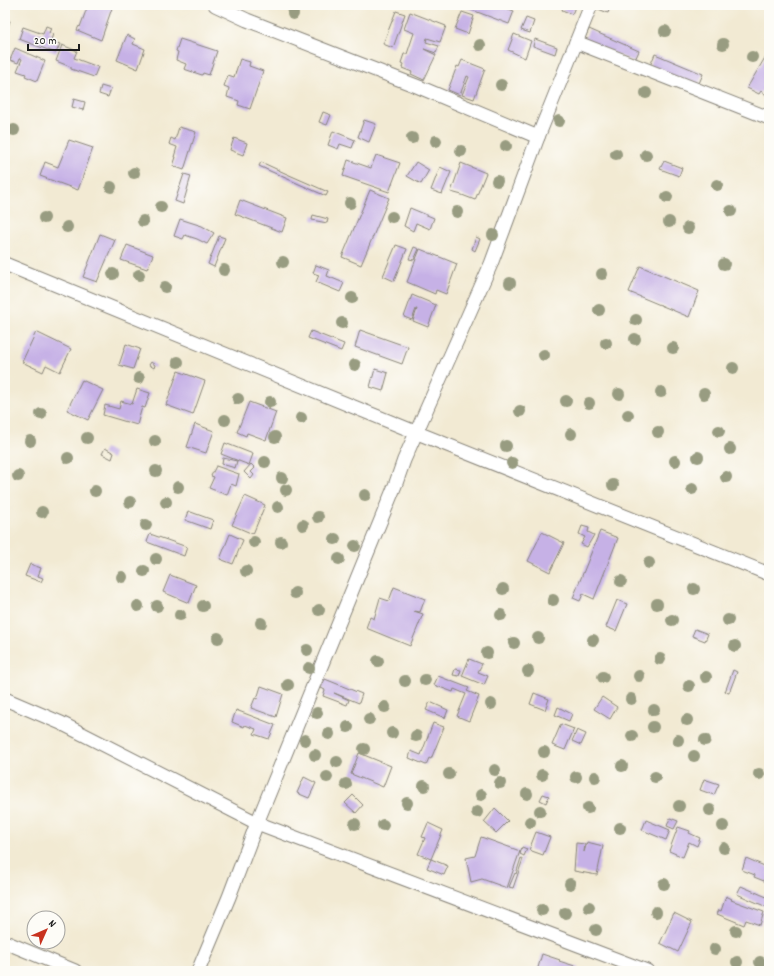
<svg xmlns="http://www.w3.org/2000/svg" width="774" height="976" viewBox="0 0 774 976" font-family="Dekko,sans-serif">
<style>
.building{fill:#c6b1e6}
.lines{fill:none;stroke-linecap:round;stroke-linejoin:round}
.minor-casing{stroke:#878378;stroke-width:15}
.minor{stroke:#fff;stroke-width:13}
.tree{fill:#989c81}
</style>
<rect width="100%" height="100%" fill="#fdfcf7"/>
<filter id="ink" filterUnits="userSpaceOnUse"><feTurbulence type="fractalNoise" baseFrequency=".025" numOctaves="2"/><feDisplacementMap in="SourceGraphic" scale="8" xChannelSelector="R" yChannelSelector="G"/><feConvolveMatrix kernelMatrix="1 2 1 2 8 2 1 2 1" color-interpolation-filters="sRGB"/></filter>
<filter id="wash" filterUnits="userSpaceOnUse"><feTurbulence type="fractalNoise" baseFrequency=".012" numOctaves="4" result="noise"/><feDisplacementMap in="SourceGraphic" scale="16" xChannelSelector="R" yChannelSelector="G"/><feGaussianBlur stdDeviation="0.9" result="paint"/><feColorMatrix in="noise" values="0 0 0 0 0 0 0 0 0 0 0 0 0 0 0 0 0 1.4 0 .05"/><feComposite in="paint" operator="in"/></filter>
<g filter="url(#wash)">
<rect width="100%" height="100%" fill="#f2ead3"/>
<g id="blocks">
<g class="building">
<path d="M88,5H104L112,8L101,40L77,30L79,26L80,27Z"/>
<path d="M465,5H498L514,11L509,24L464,7Z"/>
<path d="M564,5H576L572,14L562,10Z"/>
<path d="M597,5H611L608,13L596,8Z"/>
<path d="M396,11L405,14L393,48L383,44Z"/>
<path d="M410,12L446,26L440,42L427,38L426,42L439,46L436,53L424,49L436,55L424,80L411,74L412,72L402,68L403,64L401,63L404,54H407L414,33L404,29Z"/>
<path d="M462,12L474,16L468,34L455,29Z"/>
<path d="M526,18L534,21L530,33L521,30Z"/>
<path d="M5,19L10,21L5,34Z"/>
<path d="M46,26L51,28L49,33L53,34L49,46L51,41L60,44L56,53L19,39L23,27L43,34Z"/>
<path d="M589,29L639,51L634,62L584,40Z"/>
<path d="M514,34L531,41L525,58L508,50Z"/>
<path d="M127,35L135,39L133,44L145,49L138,69L117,60Z"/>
<path d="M180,39L217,51L209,75L203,73L202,75L184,69L186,64L176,60L178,52L176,51Z"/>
<path d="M535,39L557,47L555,54L533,46Z"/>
<path d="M62,45L77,51L74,58L98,67L94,77L71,69V67L56,61Z"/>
<path d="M15,48L45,61L37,81L25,76L26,74L17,71L22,59L20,58L18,63L10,60Z"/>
<path d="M655,54L703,74L697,88L649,68Z"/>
<path d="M766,56L769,58V97L761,91L759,94L747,88Z"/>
<path d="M240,59L250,62L249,66L263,71L250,109L238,105L239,101L227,97L229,88L224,86L228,75L234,77Z"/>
<path d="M462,60L485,69L474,99L462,95L469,77L467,76L460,95L448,90L457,66L459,67Z"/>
<path d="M101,86L111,89L108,97L99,94Z"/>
<path d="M74,99L85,102L83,110L72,107Z"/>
<path d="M323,112L331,115L327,125L319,122Z"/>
<path d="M364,120L376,124L369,142L358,137Z"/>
<path d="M179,127L196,132L184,170L173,166L176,157H174L177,147L169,144L171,138L175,140Z"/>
<path d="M333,131L355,140L352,148L340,144L338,149L328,145Z"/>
<path d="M234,138L247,143L243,155L230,150Z"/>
<path d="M69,140L93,148L78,190L40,176L45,162L58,167Z"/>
<path d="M376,155L400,163L389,192L343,176L348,160L371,168Z"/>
<path d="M664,161L682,168L679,176L660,169Z"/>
<path d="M261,162L287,174L328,192L326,196L272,172L259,166Z"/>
<path d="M416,162L429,170L421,184L407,176Z"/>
<path d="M461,163L486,173L475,200L462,195L451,192Z"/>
<path d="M440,167L451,172L442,194L431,190Z"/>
<path d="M184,174L191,176L183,204L175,201Z"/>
<path d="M370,190L389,198L361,265L342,257Z"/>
<path d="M240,200L287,218L282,232L235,214Z"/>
<path d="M410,208L434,218L430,229L416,223L413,231L404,226Z"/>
<path d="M313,215L328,219L327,223L312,220Z"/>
<path d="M180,219L202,226L214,233L207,244L197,239L185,235L183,239L174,236Z"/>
<path d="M100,234L115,240L97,282L83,277Z"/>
<path d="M219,236L225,238L214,267L208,264Z"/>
<path d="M476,237L480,239L475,251L472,249Z"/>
<path d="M127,245L153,255L147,269L121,260Z"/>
<path d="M396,245L407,249L394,281L383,276Z"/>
<path d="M414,247L419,249L414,260L409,259Z"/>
<path d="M420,249L457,264L446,294L436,290L435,294L407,282Z"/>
<path d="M316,265L329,270L327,276L344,283L340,292L316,282L319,275L313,273Z"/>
<path d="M640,266L699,291L689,317L629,292Z"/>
<path d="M412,295L436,305L428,327L413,321L417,309H416L412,320L404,317Z"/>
<path d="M360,330L408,347L402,364L355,347Z"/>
<path d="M311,331L344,344L341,351L308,338Z"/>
<path d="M36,332L71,349L60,372L46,365L43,372L22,362Z"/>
<path d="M126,344L140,349L133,369L119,365Z"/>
<path d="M151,362L155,365L154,368L149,365Z"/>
<path d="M375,369L388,373L383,391L370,387Z"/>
<path d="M178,371L205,381L193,415L166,405Z"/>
<path d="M82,380L103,390L88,420L67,410Z"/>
<path d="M137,389L150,393L145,408L142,407L137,425L103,415L105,405L119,409L121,401L132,404Z"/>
<path d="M249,402L276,412L266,440L247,433L246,436L237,432Z"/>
<path d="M195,424L214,431L206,453L187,447Z"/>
<path d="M225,443L253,454L249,465L221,454Z"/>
<path d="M105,448L114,453L112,459L102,454Z"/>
<path d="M223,458L237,461L235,468L222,464Z"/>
<path d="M251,464L255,468L251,472L254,475L251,479L244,472Z"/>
<path d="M216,466L239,474L236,486L231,484L227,495L209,488L214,477L211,476Z"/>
<path d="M245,496L265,505L253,534L232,525Z"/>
<path d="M188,511L213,520L210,529L185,520Z"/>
<path d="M582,526L589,528L588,532L594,535L587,547L581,544L585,537L579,534Z"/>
<path d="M600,531L618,538L594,599L583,594L580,601L573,598Z"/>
<path d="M542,532L564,543L550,572L528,561Z"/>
<path d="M150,534L187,547L184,556L147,542Z"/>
<path d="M230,534L243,540L233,564L220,559Z"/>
<path d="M30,564L41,568L38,576L43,578L41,582L25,576Z"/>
<path d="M170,575L196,585L189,603L163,592Z"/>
<path d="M394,587L425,599L420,612L414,611L423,614L410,646L366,628L370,617L374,619L380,598L389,601Z"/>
<path d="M617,600L627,604L616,631L606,627Z"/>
<path d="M695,629L708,634L705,641L692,636Z"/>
<path d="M469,659L482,664L478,672L488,676L484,685L462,676Z"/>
<path d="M455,669L461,670L459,676L453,675Z"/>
<path d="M733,670L737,672L729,693L725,692Z"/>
<path d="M438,676L469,688L467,691L479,696L469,721L457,716L466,694L454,689L453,692L434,685Z"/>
<path d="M325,679L362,694L359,703L334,693L349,700L347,705L323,696L325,690L321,688Z"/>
<path d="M261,686L283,694L276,717L251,708L255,698L257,699Z"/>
<path d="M534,693L549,699L545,710L530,704Z"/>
<path d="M602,697L617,707L610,719L594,709Z"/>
<path d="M430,702L448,710L445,718L426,710Z"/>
<path d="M558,707L572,714L569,721L555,715Z"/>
<path d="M236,710L275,725L269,739L254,734L256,729L245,725L244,727L232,722Z"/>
<path d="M433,723L444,727L431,759L429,758L426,765L409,758L411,751L421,755Z"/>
<path d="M561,724L574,729L565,750L552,745Z"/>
<path d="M577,730L586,734L581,745L572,741Z"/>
<path d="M359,753L391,766L383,787L351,774Z"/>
<path d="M304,777L316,783L309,798L297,793Z"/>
<path d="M704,779L719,784L714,795L700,790Z"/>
<path d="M543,794L549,796L546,803L540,800Z"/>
<path d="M353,795L363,805L356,813L345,803Z"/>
<path d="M495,808L508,821L496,833L484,822Z"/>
<path d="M670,818L678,821L674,829L667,826Z"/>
<path d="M646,820L670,830L666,840L642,830Z"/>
<path d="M428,823L443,830L431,859L418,854L425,838L422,837Z"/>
<path d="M678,827L690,831L689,833L700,838L697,846L689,842L683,857L669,851Z"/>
<path d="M536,832L550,837L543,855L529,850Z"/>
<path d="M481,837L520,851L507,888L482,879L471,882L466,858L475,856Z"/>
<path d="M587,842L603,846L597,875L574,871L576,843L585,844L584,852Z"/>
<path d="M522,847L527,849L524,856L520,854Z"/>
<path d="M521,858L523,859L513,888L509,887L515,873L516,874Z"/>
<path d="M746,858L769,868V883L754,877L755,875L742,870Z"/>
<path d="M431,859L448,866L444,875L427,868Z"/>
<path d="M741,886L769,898V908L737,894Z"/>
<path d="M726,896L732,899L731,900L764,912L760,925L746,920L744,925L717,914L719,910L721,911Z"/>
<path d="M674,913L692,922L678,952L660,943Z"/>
<path d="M542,954L560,960L559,961L578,967L577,971H537Z"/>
</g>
</g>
</g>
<g filter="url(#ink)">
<use href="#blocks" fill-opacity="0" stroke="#878378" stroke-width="1"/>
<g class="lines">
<defs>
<g id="minor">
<path d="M215,5L247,20L419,87L538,137"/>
<path d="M576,42L769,118"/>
<path d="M5,264L415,432L769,574"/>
<path d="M5,699L61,723L257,823L647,971"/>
<path d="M5,942L75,971"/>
<path d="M198,971L229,897L257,823L396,483L404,460L491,264L538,137L591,5"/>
</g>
</defs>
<use href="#minor" class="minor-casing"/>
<use href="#minor" class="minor"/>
</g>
<g class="tree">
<circle cx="293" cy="14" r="6"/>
<circle cx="665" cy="31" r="6"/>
<circle cx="723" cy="44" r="6"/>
<circle cx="480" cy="45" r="6"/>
<circle cx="752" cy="57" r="6"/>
<circle cx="501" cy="85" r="6"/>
<circle cx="646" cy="93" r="6"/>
<circle cx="559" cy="121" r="6"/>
<circle cx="14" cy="130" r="6"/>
<circle cx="412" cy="138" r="6"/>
<circle cx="436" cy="141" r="6"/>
<circle cx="506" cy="146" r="6"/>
<circle cx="461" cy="151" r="6"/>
<circle cx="616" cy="154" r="6"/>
<circle cx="646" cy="155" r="6"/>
<circle cx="134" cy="173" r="6"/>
<circle cx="497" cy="181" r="6"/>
<circle cx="717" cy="185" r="6"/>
<circle cx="111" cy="187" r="6"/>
<circle cx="667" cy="197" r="6"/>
<circle cx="350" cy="203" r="6"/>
<circle cx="161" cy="207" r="6"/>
<circle cx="731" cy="211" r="6"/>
<circle cx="457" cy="212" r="6"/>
<circle cx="392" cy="217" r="6"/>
<circle cx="44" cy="218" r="6"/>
<circle cx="143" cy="221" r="6"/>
<circle cx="669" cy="222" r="6"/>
<circle cx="67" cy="227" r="6"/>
<circle cx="688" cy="228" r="6"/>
<circle cx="493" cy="235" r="6"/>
<circle cx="283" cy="262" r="6"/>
<circle cx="724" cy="264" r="6"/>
<circle cx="224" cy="270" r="6"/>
<circle cx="113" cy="274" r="6"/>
<circle cx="602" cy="274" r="6"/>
<circle cx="139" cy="275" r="6"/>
<circle cx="510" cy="283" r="6"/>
<circle cx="165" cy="287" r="6"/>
<circle cx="352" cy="298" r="6"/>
<circle cx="599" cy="310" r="6"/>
<circle cx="636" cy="320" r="6"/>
<circle cx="342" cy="323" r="6"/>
<circle cx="635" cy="339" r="6"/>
<circle cx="606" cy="343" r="6"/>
<circle cx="673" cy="348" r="6"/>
<circle cx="544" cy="355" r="6"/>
<circle cx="178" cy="362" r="6"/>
<circle cx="355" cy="365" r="6"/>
<circle cx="733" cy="368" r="6"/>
<circle cx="139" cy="378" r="6"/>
<circle cx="661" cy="392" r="6"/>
<circle cx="619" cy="394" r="6"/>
<circle cx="704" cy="394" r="6"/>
<circle cx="238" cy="399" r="6"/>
<circle cx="566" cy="401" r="6"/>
<circle cx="270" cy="402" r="6"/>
<circle cx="589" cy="403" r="6"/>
<circle cx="520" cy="411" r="6"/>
<circle cx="41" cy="414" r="6"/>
<circle cx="628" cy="415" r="6"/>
<circle cx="301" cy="418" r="6"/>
<circle cx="225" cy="420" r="6"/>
<circle cx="719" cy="431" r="6"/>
<circle cx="658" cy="432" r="6"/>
<circle cx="571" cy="434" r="6"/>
<circle cx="275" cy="437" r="6"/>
<circle cx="87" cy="438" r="6"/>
<circle cx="30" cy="441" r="6"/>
<circle cx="155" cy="441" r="6"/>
<circle cx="506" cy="446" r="6"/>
<circle cx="730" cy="449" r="6"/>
<circle cx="698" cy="457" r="6"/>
<circle cx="68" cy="458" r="6"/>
<circle cx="675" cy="461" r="6"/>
<circle cx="265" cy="462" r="6"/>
<circle cx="512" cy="463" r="6"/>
<circle cx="156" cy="471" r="6"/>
<circle cx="18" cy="476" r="6"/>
<circle cx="726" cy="477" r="6"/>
<circle cx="282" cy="478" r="6"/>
<circle cx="613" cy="485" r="6"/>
<circle cx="178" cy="487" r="6"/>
<circle cx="692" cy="489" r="6"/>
<circle cx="286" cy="490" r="6"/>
<circle cx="95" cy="491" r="6"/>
<circle cx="365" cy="495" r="6"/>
<circle cx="130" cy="502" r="6"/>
<circle cx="166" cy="502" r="6"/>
<circle cx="278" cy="507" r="6"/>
<circle cx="42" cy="512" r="6"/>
<circle cx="318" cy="517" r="6"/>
<circle cx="146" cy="525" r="6"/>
<circle cx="303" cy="525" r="6"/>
<circle cx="335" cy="539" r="6"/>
<circle cx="254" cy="542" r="6"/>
<circle cx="281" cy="542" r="6"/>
<circle cx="355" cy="546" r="6"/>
<circle cx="156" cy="559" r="6"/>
<circle cx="339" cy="559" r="6"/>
<circle cx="649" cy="563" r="6"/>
<circle cx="144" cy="571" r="6"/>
<circle cx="246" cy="571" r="6"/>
<circle cx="122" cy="577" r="6"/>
<circle cx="621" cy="581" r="6"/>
<circle cx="503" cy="589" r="6"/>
<circle cx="694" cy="589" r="6"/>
<circle cx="295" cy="593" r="6"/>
<circle cx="553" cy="600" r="6"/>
<circle cx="657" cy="604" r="6"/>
<circle cx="138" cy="606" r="6"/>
<circle cx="157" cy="606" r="6"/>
<circle cx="203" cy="606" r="6"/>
<circle cx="319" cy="610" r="6"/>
<circle cx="180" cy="615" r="6"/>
<circle cx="501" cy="615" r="6"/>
<circle cx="672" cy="620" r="6"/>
<circle cx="728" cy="620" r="6"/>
<circle cx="261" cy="623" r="6"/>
<circle cx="218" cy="638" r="6"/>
<circle cx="538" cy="638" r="6"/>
<circle cx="593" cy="640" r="6"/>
<circle cx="514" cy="643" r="6"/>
<circle cx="735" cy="646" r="6"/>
<circle cx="307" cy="650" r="6"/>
<circle cx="487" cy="653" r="6"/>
<circle cx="660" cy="659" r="6"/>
<circle cx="378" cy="661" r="6"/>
<circle cx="309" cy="668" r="6"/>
<circle cx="528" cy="671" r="6"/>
<circle cx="639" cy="676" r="6"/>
<circle cx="603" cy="677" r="6"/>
<circle cx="706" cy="677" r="6"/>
<circle cx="425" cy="680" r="6"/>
<circle cx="405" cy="681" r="6"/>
<circle cx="288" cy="685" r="6"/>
<circle cx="689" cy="686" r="6"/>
<circle cx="631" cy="699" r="6"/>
<circle cx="491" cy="704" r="6"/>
<circle cx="385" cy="707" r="6"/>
<circle cx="654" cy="710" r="6"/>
<circle cx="317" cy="713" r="6"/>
<circle cx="369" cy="719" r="6"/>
<circle cx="687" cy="720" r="6"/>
<circle cx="348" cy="727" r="6"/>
<circle cx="653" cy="727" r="6"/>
<circle cx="392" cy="733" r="6"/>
<circle cx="329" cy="734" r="6"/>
<circle cx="416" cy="736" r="6"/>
<circle cx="632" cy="736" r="6"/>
<circle cx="305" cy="740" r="6"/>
<circle cx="678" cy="740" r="6"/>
<circle cx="705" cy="740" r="6"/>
<circle cx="364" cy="749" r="6"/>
<circle cx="544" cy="752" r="6"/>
<circle cx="315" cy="755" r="6"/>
<circle cx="694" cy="756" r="6"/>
<circle cx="337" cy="762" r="6"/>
<circle cx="622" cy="766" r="6"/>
<circle cx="495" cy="770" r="6"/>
<circle cx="449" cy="774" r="6"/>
<circle cx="759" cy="774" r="6"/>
<circle cx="542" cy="775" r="6"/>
<circle cx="327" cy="777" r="6"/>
<circle cx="576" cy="777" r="6"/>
<circle cx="595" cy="777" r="6"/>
<circle cx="655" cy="777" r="6"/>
<circle cx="500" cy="783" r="6"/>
<circle cx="346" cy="784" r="6"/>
<circle cx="424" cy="786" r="6"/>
<circle cx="527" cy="794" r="6"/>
<circle cx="481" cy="795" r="6"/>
<circle cx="407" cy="803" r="6"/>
<circle cx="679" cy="806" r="6"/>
<circle cx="588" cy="808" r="6"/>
<circle cx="710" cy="810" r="6"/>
<circle cx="540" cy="811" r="6"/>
<circle cx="477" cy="812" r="6"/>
<circle cx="530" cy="822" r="6"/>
<circle cx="355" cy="824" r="6"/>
<circle cx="383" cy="825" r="6"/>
<circle cx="723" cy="826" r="6"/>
<circle cx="620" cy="828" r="6"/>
<circle cx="724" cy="848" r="6"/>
<circle cx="570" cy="884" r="6"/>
<circle cx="664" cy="884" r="6"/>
<circle cx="589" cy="907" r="6"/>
<circle cx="542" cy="910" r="6"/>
<circle cx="656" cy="912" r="6"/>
<circle cx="565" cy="913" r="6"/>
<circle cx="596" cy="930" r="6"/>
<circle cx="736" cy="931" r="6"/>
<circle cx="715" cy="949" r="6"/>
<circle cx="737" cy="962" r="6"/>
<circle cx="760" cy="962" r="6"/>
</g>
</g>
<rect width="774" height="976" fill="none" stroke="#fdfcf7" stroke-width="20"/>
<g transform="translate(46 930) rotate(45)"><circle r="19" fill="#fdfcf7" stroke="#a3a29f"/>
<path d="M0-3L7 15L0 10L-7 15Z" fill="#c8321e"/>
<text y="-6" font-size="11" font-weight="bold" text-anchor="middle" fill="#1c1c1c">N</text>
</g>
<path d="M28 44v6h51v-6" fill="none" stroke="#1c1c1c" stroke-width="2"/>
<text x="34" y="44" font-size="12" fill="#1c1c1c" stroke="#fdfcf7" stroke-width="3" paint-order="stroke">20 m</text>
</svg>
